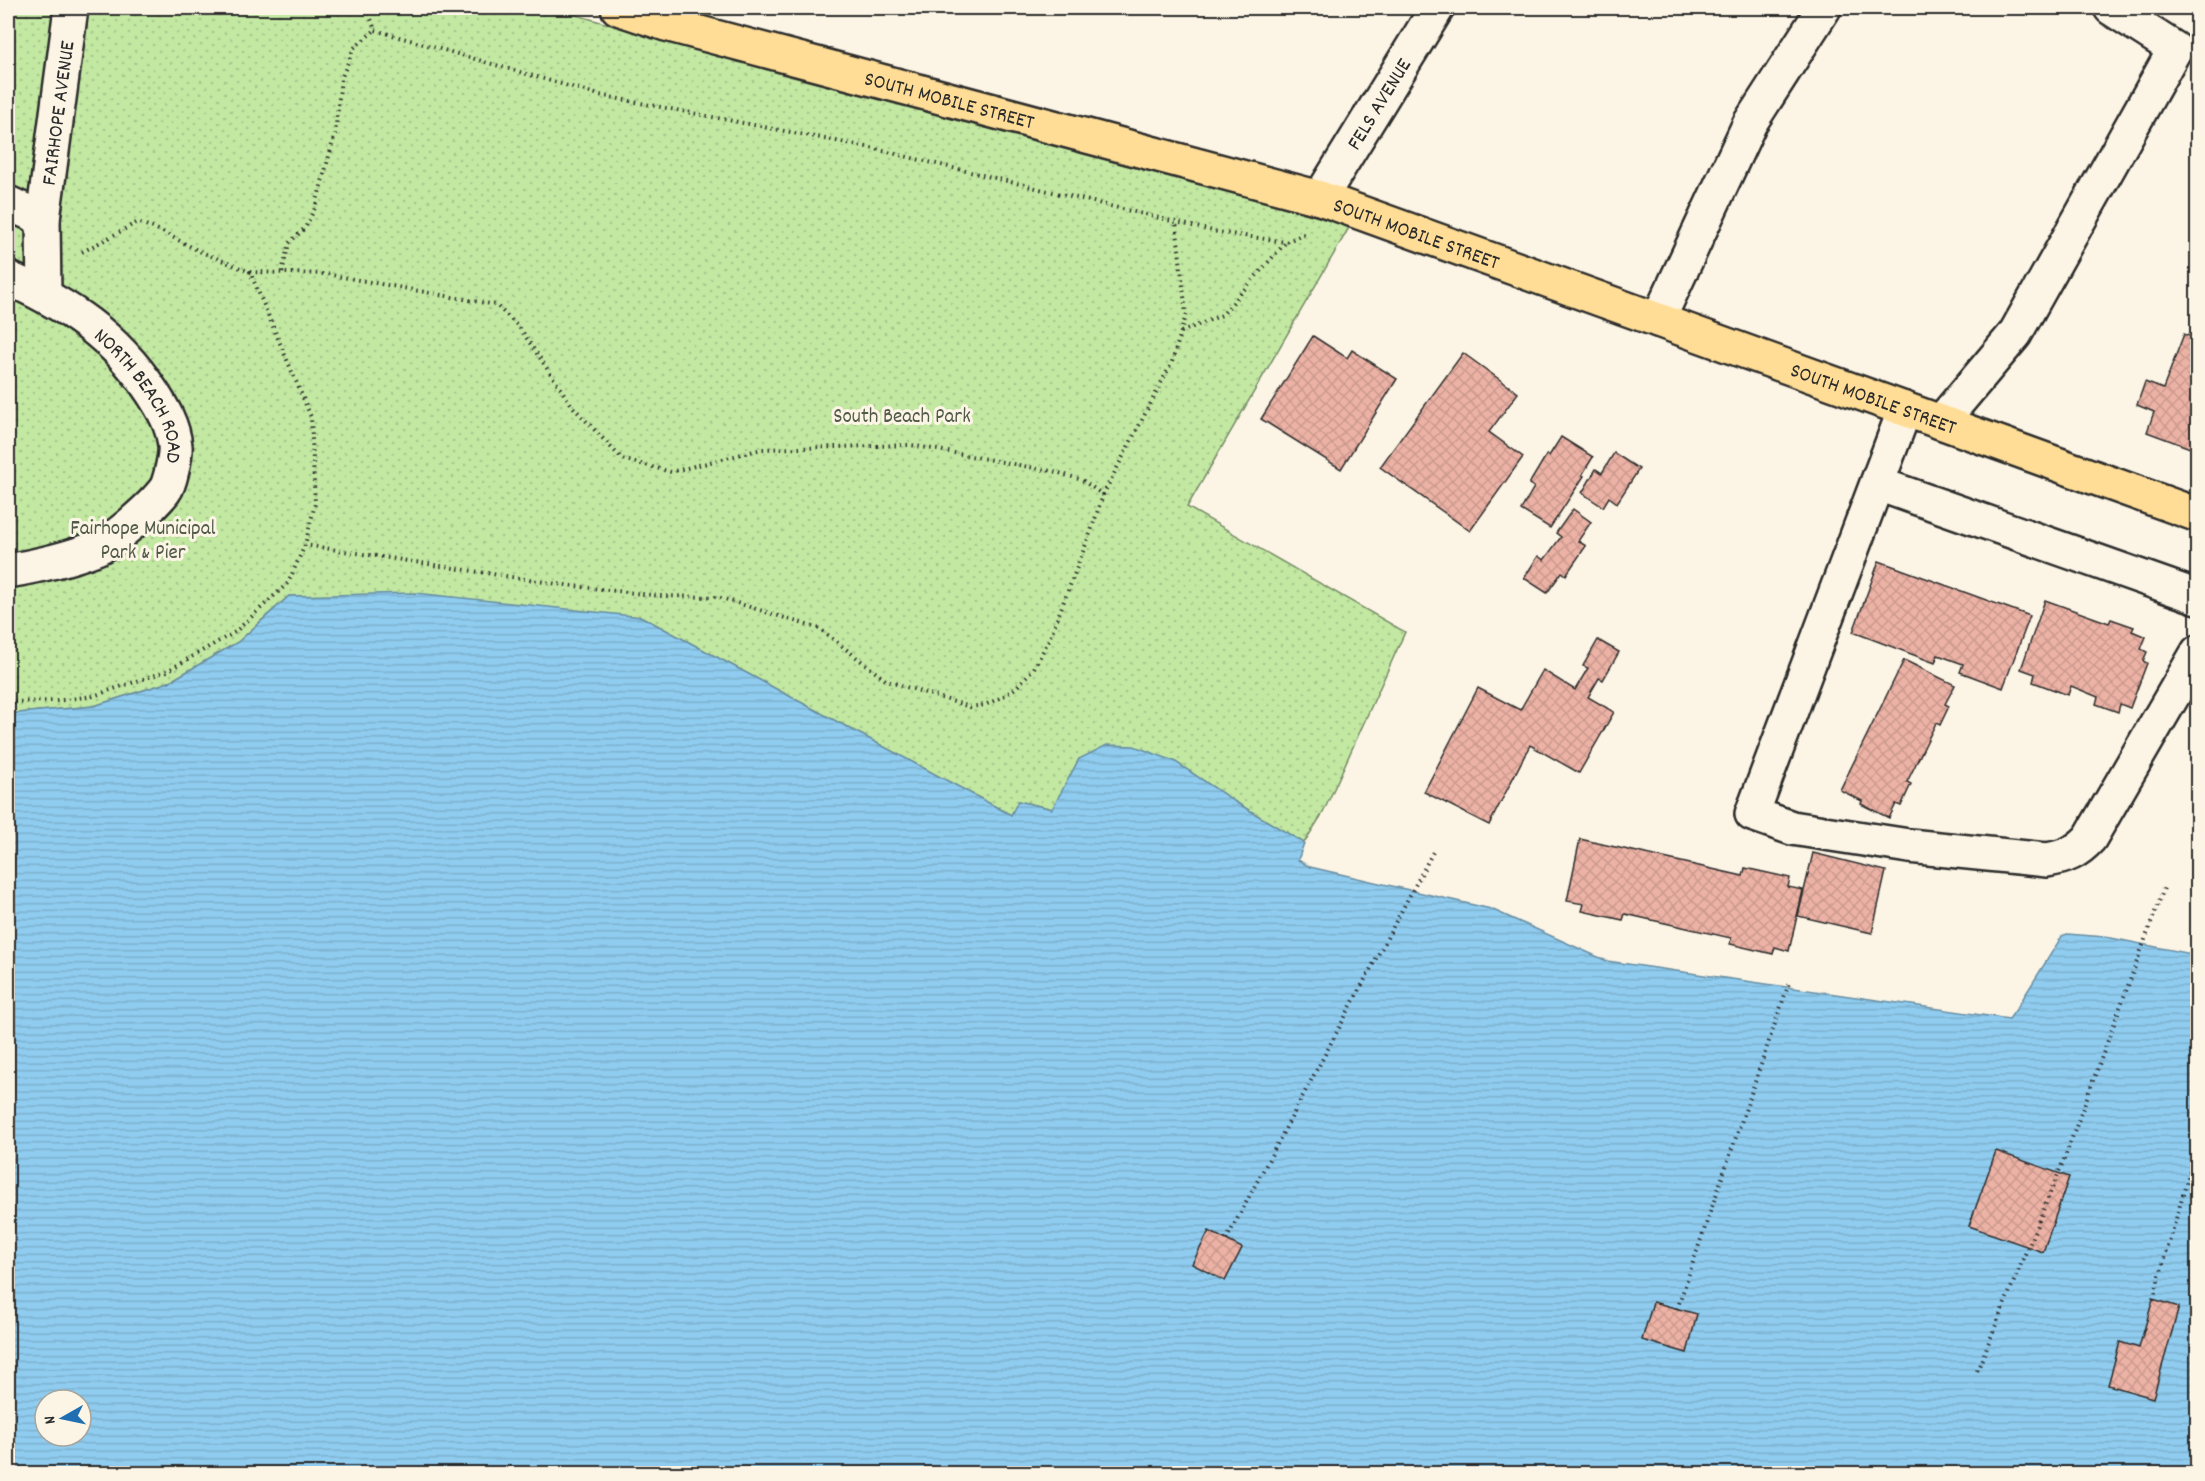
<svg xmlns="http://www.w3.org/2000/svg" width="2205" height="1481" viewBox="0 0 2205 1481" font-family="Dekko,sans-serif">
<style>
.grass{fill:url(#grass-dots);stroke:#768a66;stroke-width:1.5}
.water{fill:url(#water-rules);stroke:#678ca1;stroke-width:1.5;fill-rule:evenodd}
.building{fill:url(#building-cross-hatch);stroke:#2b2b2b;stroke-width:1.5}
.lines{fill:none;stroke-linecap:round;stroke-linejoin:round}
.minor-casing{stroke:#2b2b2b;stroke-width:38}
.major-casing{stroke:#2b2b2b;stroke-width:38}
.path{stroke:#2b2b2b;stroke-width:4;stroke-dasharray:1.5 4.5;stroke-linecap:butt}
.minor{stroke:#fcf5e5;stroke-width:33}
.major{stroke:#ffdd96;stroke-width:33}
.labels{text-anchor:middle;stroke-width:6;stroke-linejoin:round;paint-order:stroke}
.street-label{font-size:21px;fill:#2b2b2b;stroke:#fcf5e5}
.park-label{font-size:21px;fill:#515a49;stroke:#fcf5e5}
</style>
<defs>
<pattern id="grass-dots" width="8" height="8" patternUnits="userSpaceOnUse" patternTransform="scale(1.5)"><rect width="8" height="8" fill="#c2e8a2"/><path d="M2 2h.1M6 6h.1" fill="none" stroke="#a7c78c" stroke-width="1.8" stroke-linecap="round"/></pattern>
<pattern id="water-rules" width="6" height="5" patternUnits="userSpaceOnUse" patternTransform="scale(1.5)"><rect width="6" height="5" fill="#8fccef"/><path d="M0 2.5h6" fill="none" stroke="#7cafcd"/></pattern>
<pattern id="building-cross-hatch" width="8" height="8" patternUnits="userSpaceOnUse" patternTransform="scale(1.5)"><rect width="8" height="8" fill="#ecb2a5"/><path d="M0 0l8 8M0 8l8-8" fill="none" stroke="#cb998e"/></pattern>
</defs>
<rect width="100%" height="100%" fill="#fcf5e5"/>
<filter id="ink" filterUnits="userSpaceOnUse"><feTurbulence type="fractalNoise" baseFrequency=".0167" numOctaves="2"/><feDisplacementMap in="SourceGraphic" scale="12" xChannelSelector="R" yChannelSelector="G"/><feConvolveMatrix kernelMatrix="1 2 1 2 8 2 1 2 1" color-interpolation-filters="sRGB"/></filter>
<g filter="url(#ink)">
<path class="grass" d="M8,8H552L789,76L1090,153L1350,226L1187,507L1405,632L1323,813L1304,843L1237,803L1174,761L1079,759L1053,809L1019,801L1011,815L642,617L289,596L238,642L169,682L94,706L8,714Z"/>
<path class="water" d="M415,593L642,617L1011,815L1018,801L1052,809L1079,759L1107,745L1134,746L1174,761L1237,803L1304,843L1298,860L1310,867L1491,909L1607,961L2009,1019L2017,1008L2062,936L2067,934L2106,937L2197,955V1473H8V714L94,706L169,682L238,642L289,596ZM45,1400H81V1436H45Z"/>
<g class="building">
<path d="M2184,334L2198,339V451L2147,432L2154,412L2137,405L2145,382L2163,389Z"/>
<path d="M1313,336L1347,358L1352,350L1397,379L1341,469L1261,419Z"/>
<path d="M1463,353L1518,393L1489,432L1523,457L1470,531L1380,467Z"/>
<path d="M1561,437L1593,457L1582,475L1584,476L1550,528L1521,510L1534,487L1529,484L1547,454L1549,456Z"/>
<path d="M1614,453L1639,469L1617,503L1609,497L1603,507L1582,493L1596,469L1602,473Z"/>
<path d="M1573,509L1591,522L1578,541L1586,546L1566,575L1562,572L1547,593L1524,578L1538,556L1544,560L1561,537L1556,533Z"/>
<path d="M1879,561L2030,616L2003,688L1960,672L1963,664L1938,655L1935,663L1853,632Z"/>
<path d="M2045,600L2109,623L2111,619L2134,627L2132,631L2146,637L2141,649L2147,652L2143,661L2147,663L2130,708L2120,704L2118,712L2096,704L2098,697L2071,686L2068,695L2033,682L2035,674L2021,669Z"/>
<path d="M1598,640L1619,652L1603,680L1599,678L1588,697L1614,712L1579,773L1530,745L1489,825L1424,792L1478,688L1520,710L1543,670L1575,690L1588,668L1583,666Z"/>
<path d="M1904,660L1955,685L1945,704L1949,706L1940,725L1936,723L1907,782L1911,784L1901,806L1896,804L1889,818L1861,804L1862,801L1840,790Z"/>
<path d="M1580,839L1743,876L1745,868L1790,878L1788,887L1803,890L1789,951L1775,947L1773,954L1730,944L1731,938L1625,914L1623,920L1582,911L1584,904L1567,901Z"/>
<path d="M1813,853L1886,871L1872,933L1798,916Z"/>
<path d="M1996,1151L2069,1177L2043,1252L1969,1226Z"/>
<path d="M1209,1231L1242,1248L1225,1281L1192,1264Z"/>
<path d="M2153,1299L2179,1307L2153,1398L2108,1385L2120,1342L2139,1348Z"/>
<path d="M1653,1302L1697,1314L1687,1353L1642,1340Z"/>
</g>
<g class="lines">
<defs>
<g id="minor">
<path id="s1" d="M1320,198L1437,8"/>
<path d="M8,203L43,219"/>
<path id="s2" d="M8,278C68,305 115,336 152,392C163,409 173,425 175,446C176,454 170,484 165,490C153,506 114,541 96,548C68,559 37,566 8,571"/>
<path id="s3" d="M44,295L43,219L71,8"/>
<path d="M1658,320L1750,123L1824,8"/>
<path d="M1905,409L1752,814L1792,828L1909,846L2047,860C2066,857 2077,852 2090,838L2198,652"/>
<path d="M1941,422L2015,334L2175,49L2111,8"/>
<path d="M1878,484L2198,597"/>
</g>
<g id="major">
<path id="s4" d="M618,8L666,24L1320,198L2198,515"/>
</g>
</defs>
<use href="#minor" class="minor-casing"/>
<use href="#major" class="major-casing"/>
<g class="path">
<path d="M367,8L375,30L599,95L867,147L1217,232L1286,242L1308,232"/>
<path d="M82,252L138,222L161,231L199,251L250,272"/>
<path d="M282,272L289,243L305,228L315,208L335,134L341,79L354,48L375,30"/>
<path d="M1181,332L1222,315L1286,242"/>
<path d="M1103,495L1172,362L1186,315L1176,222"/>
<path d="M8,702L56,701L93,696L167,671L235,632L288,583L305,545L315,504L311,417L250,272L326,274L496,305L519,327L573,407L622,459L671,472L762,449L911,445L1056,472L1082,480L1103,495L1091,531L1049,640L1034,668L1016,688L1002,697L985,705L970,707L887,681L820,629L718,597L660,596L557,584L305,545"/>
<path d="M1226,1240L1434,850"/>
<path d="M2153,1299L2198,1142"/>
<path d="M1677,1309L1790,980"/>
<path d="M1977,1371L2065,1157L2164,888"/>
</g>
<use href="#minor" class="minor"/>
<use href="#major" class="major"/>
</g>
</g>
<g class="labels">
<g class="street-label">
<text dy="7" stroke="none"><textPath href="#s4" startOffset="344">SOUTH MOBILE STREET</textPath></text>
<text dy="7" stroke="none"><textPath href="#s1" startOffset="111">FELS AVENUE</textPath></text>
<text dy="7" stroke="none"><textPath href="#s3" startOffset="183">FAIRHOPE AVENUE</textPath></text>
<text dy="7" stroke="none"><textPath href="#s4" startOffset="830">SOUTH MOBILE STREET</textPath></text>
<text dy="7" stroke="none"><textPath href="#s4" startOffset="1316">SOUTH MOBILE STREET</textPath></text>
<text dy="7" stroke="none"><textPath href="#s2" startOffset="184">NORTH BEACH ROAD</textPath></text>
</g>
<g class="park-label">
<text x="902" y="422">South Beach Park</text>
<text x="143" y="534">Fairhope Municipal<tspan x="143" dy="24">Park &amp; Pier</tspan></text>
</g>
</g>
<rect width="2205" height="1481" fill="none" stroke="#fcf5e5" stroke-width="30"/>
<rect x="15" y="15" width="2175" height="1451" fill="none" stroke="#2b2b2b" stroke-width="2" filter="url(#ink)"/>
<g transform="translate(63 1418) rotate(261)"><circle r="28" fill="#fcf5e5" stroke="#a8a49b" stroke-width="1.5"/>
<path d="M0-4.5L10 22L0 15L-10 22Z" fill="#1f6fb2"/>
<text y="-9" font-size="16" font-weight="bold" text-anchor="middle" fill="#2b2b2b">N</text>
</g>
</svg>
